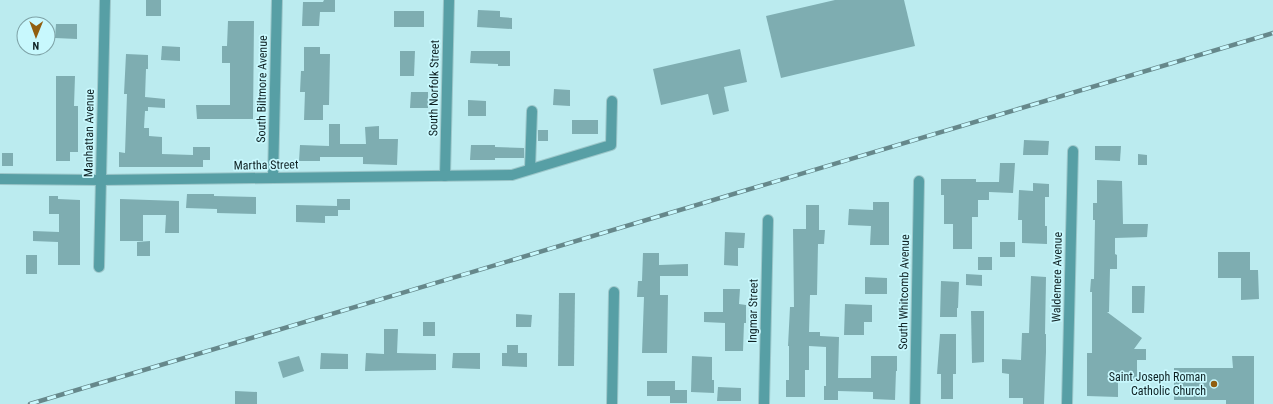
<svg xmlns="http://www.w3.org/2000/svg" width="1273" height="404" viewBox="0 0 1273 404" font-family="'Roboto Condensed',sans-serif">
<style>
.building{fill:#7eadb1}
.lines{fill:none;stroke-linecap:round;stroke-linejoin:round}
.street-casing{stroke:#9cc7ca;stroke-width:12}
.street{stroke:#579fa5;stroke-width:10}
.rail-casing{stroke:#66888b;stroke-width:4.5}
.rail{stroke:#c8f8fd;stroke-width:3;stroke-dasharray:9;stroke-linecap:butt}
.poi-dot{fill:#915e0f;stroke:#c8f8fd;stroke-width:1.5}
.labels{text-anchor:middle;stroke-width:3.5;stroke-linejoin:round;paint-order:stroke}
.street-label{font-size:12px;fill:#0e2123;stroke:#c8f8fd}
.poi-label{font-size:12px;fill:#0e2123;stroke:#c8f8fd;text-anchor:end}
</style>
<rect width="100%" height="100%" fill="#bbebef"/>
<g class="building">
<rect x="146" y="0" width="15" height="16"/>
<path d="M324,0H335V12H320L319,26H302L303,2H323Z"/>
<path d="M835,0H904L915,46L781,78L766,16Z"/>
<path d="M478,10L500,11V17L512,18V29L477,27Z"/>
<rect x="394" y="11" width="30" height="16"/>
<path d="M228,21H254L253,119H197L196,105H230V63H222V46H227Z"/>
<path d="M56,24H77V39L55,38Z"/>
<path d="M162,46L180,47V61L161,60Z"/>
<path d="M304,47H320V54H330L329,105H323V120H304L305,92H300L301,71H304Z"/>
<path d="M740,49L747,82L724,87L729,111L713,115L708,94L661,105L653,69Z"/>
<path d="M400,51H415L414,76H400Z"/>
<path d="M471,51H510V66H498V64L470,63Z"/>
<path d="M126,54L148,55V69H146L145,97L165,99V108L148,107V111H145L144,128H149V136L162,137V154L193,155V147H210V160H203V167H119V152L125,153L127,94H124Z"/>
<path d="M56,76H75L74,106H78V152H70V161H56Z"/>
<path d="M554,89L570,90V106L553,105Z"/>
<path d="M411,92H428V108H410Z"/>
<path d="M468,100L486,101V116H468Z"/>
<rect x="572" y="120" width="26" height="14"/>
<path d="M329,124H340V144H366L365,127L379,126V139H398L397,165L363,164V157H320V161H299L300,145L329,146Z"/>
<rect x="538" y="130" width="10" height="11"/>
<path d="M1024,140L1049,141L1048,155H1023Z"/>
<path d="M471,145H495V147L524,148V158H495V160H470Z"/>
<path d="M1095,146H1121L1120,161L1095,160Z"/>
<rect x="2" y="153" width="11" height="13"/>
<path d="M1138,154L1147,155V165H1138Z"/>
<path d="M1000,163H1015L1013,193L989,192V200H978V217H972V249H953V224H944V195H941V179H976V182H999Z"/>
<path d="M1097,180L1122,181L1123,224H1148L1147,237L1115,238V254L1117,255V269H1110L1109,312H1107L1142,338L1134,349H1146V360H1137V381H1118V397L1087,396V353H1092V292H1090L1091,279H1094L1095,220H1093V203H1097Z"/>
<path d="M1033,183L1049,184V197H1045V226H1047V244L1022,243V220H1018L1019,190L1033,191Z"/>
<path d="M187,194H214V196L256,197V214L217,213V209L186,208Z"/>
<path d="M49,196H58V199L80,200V265H58V242L33,241V231L59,232V214H49Z"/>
<path d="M120,199L179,201V233H165L166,215H143V241H120Z"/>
<path d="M337,199H350V210H338V216H325V223L296,222V205L337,206Z"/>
<path d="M873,202H889V245H870L871,226L848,225L849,209L873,210Z"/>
<path d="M806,205H819V230H825L824,244H818L817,295H810L809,332H820V336L839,337L838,378H871V356H897V371H896L895,400L873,399V392L838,391V400H824V386H826V347L809,346V370H805V397H786V380H789V346H788L790,307H794L793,229H806Z"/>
<path d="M725,232L745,233L744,248H738V266L724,265Z"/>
<path d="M150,241V256H137V242Z"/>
<rect x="1000" y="242" width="15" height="15"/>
<path d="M1218,252H1250V270H1258L1259,299L1241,300V278H1218Z"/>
<path d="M643,253H659V265L688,264V276H660V295H668L667,353H642L644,297H637L638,281H642Z"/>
<rect x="26" y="255" width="11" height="19"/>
<rect x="978" y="257" width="14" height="13"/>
<path d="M966,274L982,275V286L966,285Z"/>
<path d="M1031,276L1046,277L1045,334H1046V352L1044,404H1023V398H1009V374L1002,373V359L1021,360L1022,333H1029Z"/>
<path d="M865,277L887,278V294H865Z"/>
<path d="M941,281L959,282L958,308H957V317H940Z"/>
<path d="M1132,286H1145L1144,313H1132Z"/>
<path d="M723,289H740L739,304L746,305V323H744L743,351H725V323L704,322V312H723Z"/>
<path d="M559,293H575L574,366H558Z"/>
<path d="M845,304L872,305V322H864V335H844Z"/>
<path d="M971,311H984V362L972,363Z"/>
<path d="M516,314L532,315L531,327H516Z"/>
<rect x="423" y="322" width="12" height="14"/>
<path d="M384,329H398L397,353L436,354V370L365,371L366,353L384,354Z"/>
<path d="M940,334H956V374H953V399H941V374H937Z"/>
<path d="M507,345H518V353H527V367L502,366V353H507Z"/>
<path d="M321,353L348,354V369H320Z"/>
<path d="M453,353H480V369L452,368Z"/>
<path d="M299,356L304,371L283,378L278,362Z"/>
<path d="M692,356L712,357V380H714V393L691,392Z"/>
<path d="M1232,356H1254V404H1226V400H1174V368H1233Z"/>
<path d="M647,381H675V390H687V403H670V396H647Z"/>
<path d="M718,387L741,388V401H717Z"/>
<path d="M235,391L257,392V404H235Z"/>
</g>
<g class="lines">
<defs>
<g id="street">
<path d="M530,169L532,111"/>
<path d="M445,176L449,0"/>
<path d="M273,178L277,0"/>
<path d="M0,179L101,180L512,175L611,145L612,101"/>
<path d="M99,267L105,0"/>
<path d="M612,404L614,292"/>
<path d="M764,404L768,220"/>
<path d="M915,404L919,181"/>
<path d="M1067,404L1073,151"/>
</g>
</defs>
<use href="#street" class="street-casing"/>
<use href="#street" class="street"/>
<defs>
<path id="rail" d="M30,404L1273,33"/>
</defs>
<use href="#rail" class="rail-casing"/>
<use href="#rail" class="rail"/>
</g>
<circle class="poi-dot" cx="1214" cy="384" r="4"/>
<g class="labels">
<g class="street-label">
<text transform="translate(434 88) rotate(-89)" y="4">South Norfolk Street</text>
<text transform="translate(262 89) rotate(-89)" y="4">South Biltmore Avenue</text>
<text transform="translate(89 133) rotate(-89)" y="4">Manhattan Avenue</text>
<text transform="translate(266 165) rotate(-1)" y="4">Martha Street</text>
<text transform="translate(1057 277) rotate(-89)" y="4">Waldemere Avenue</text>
<text transform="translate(904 292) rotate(-89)" y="4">South Whitcomb Avenue</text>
<text transform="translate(753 311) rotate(-89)" y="4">Ingmar Street</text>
</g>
<g class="poi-label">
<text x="1206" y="381">Saint Joseph Roman<tspan x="1206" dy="14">Catholic Church</tspan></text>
</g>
</g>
<g transform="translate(36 36) rotate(181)"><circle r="19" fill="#c8f8fd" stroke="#7ea2a6"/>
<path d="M0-3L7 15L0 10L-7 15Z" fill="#915e0f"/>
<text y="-6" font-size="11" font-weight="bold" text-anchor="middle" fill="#0e2123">N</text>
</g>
</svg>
